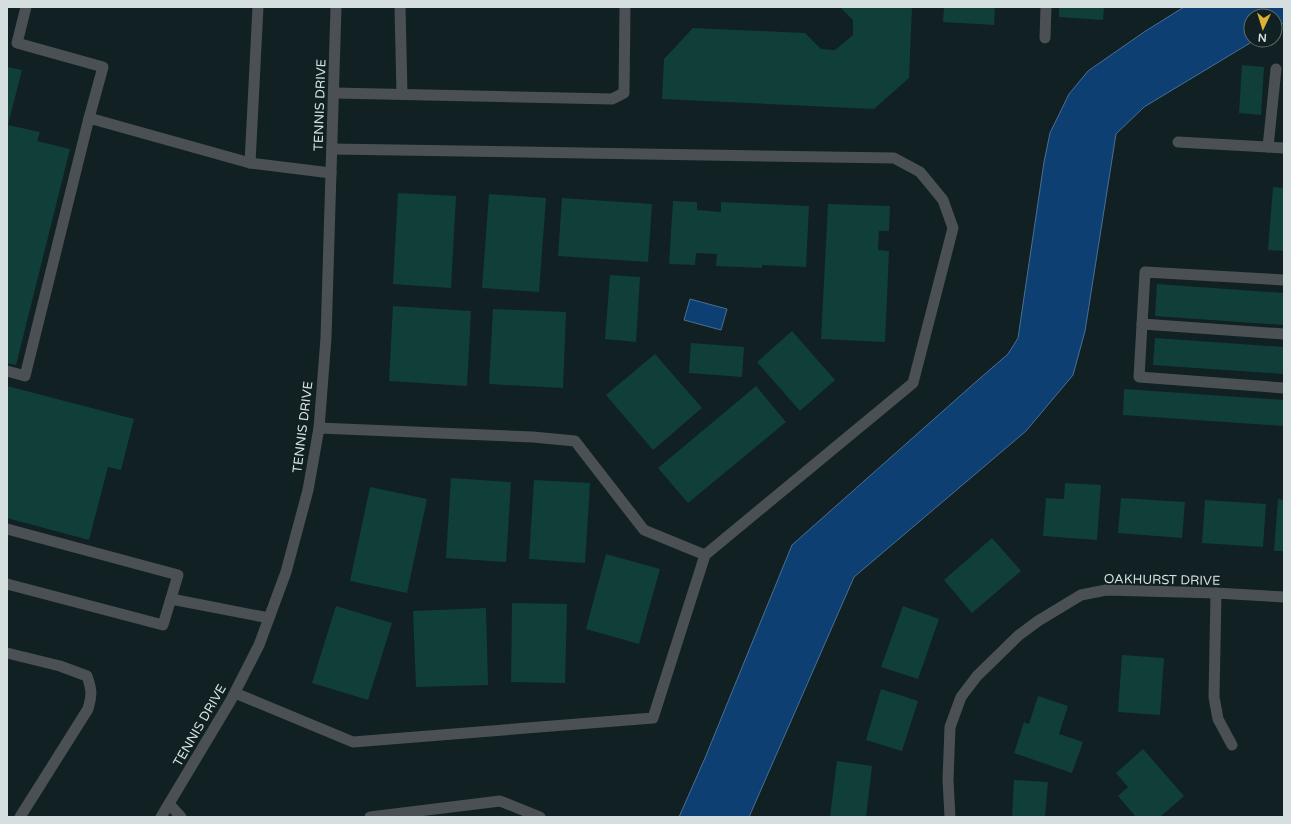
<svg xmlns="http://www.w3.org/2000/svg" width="1291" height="824" viewBox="0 0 1291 824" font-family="'Varela Round',sans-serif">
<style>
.water{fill:#0e3f73;stroke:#4a6f94}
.building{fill:#0f3f38}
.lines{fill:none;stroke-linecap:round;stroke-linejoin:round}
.service{stroke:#4a5053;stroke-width:11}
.minor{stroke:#4a5053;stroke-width:11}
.labels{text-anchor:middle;stroke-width:3.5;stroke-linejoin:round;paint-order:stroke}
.street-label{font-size:13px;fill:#d5dfe0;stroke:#112022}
</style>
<rect width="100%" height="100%" fill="#112022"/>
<g class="water">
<path d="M1184,7H1284V23L1275,28V16H1251V40H1255L1144,107L1116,134L1085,331L1073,375L1026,431L854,577L749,817H679L705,758L792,545L978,380L1008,354L1018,338L1044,162L1050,133L1069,94L1088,71L1144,32Z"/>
<path d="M690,299L727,309L721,330L684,320Z"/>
</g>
<g class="building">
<path d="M840,7H912L909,78L874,109L662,99L664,59L693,28L805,33L821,49L835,50L853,35V20Z"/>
<path d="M944,7H995L994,25L943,22Z"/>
<path d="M1059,7H1104L1103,20L1059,17Z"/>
<path d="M1242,65L1264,67L1261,115L1239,113Z"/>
<path d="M7,67L22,70L8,125L40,132L37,141L70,149L16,365L7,363Z"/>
<path d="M1273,187L1284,188V251L1268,250Z"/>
<path d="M398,193L456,196L451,288L393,284Z"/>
<path d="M489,194L546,198L539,292L482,288Z"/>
<path d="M562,198L652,204L648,262L558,256Z"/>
<path d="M673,201L697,202V210L721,212V202L809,206L806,267L762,265V268L716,266L717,254L696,253L695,265L669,264Z"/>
<path d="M828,204L890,206L889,231H879L878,250L889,251L885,342L821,339Z"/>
<path d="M610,275L640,277L636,342L605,339Z"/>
<path d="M1157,284L1284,293V325L1155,316Z"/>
<path d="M393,306L471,311L467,386L389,381Z"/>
<path d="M493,309L566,312L563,388L489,384Z"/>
<path d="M792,331L835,380L800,411L757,362Z"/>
<path d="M1155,338L1284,347V374L1153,365Z"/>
<path d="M691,343L744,347L742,377L689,373Z"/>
<path d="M655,354L702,408L653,450L606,395Z"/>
<path d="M7,386L134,419L121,470L108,467L89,540L7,518Z"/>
<path d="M756,386L786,422L688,503L658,468Z"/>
<path d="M1124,389L1284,400V426L1123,415Z"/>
<path d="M451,478L511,482L506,562L446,558Z"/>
<path d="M534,480L590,483L585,563L529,559Z"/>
<path d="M1065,483L1101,485L1097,540L1043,536L1046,498L1064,499Z"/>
<path d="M370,487L427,499L407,593L350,581Z"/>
<path d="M1121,498L1185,502L1182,538L1118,533Z"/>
<path d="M1278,499L1284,500V551H1274Z"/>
<path d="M1205,500L1266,504L1263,547L1202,543Z"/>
<path d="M992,538L1021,571L972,613L944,580Z"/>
<path d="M606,554L660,569L639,644L586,629Z"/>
<path d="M512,603L567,604L565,683L511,682Z"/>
<path d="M336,606L392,623L368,700L312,683Z"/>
<path d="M903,606L939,619L918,679L881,667Z"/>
<path d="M486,608L488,685L416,687L413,611Z"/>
<path d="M1122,655L1164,658L1160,715L1118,712Z"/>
<path d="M881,689L918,701L902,751L866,740Z"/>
<path d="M1038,696L1068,706L1059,734L1083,742L1072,773L1014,753L1024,722L1029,724Z"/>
<path d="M1143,749L1184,796L1160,817H1136L1118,796L1128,787L1116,773Z"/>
<path d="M837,761L872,766L866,817H830Z"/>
<path d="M1014,780L1048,782L1045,817H1012Z"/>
</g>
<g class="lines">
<g class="service">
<path d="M26,7L17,43L103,67L89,118"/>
<path d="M258,7L250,163L331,173"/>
<path d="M400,7L402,94"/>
<path d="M1045,38L1046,7"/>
<path d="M334,93L612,99L624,93L625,7"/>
<path d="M1178,142L1284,148"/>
<path d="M1268,147L1276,69"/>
<path d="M1284,280L1145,272L1139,377L1284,388"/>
<path d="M1142,324L1284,334"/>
<path d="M7,371L25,376L89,118L250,163"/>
<path d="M319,428L533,437L575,441L644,530L705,555"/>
<path d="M7,529L178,575L163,625L7,584"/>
<path d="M171,599L269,618"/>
<path d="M7,653L60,666L87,676C92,690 92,695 88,709L20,817"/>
<path d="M235,693L353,742L653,718L705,555L913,383L953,228L943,200L920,172L894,158L332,149"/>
<path d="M169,804L181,817"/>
<path d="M370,817L500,801L540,817"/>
</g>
<g class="minor">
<path d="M1216,593L1214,697L1218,719L1232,745"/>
<path d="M161,817L231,700L259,645L286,572L308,490L319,428L326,338L336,7"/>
<path d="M950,817L948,780L950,727L961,697L977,676L1019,635L1038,621L1081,595L1106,590L1216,593L1284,597"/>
</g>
</g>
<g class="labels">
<g class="street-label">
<text transform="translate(319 105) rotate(-88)" y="5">TENNIS DRIVE</text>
<text transform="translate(302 427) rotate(-83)" y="5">TENNIS DRIVE</text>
<text transform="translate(1162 579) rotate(1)" y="5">OAKHURST DRIVE</text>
<text transform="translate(199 725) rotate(-60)" y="5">TENNIS DRIVE</text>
</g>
</g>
<rect width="1291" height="824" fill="none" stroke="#d5dfe0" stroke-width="16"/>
<g transform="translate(1263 28) rotate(184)"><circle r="19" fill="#112022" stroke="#5f6c6e"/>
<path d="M0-3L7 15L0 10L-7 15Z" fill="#ddb133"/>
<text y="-6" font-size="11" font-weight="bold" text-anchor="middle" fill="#d5dfe0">N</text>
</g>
</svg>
